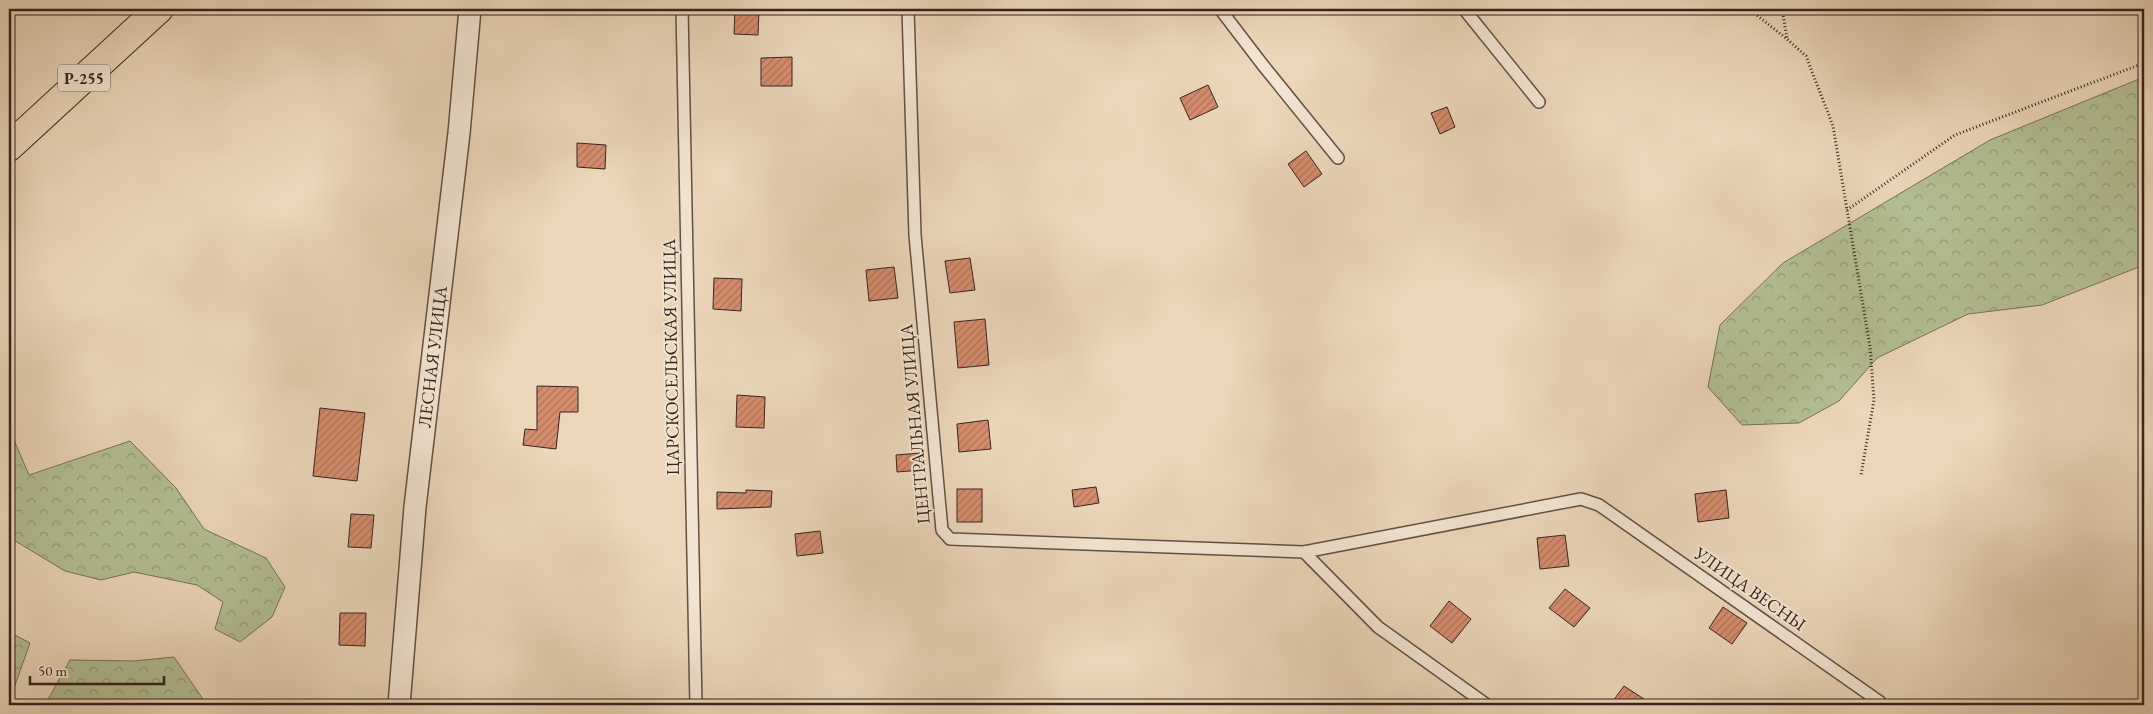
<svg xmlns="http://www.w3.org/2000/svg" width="2153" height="714" viewBox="0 0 2153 714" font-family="'EB Garamond',serif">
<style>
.forest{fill:url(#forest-crowns);stroke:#747158}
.building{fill:url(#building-hatch);stroke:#36241e}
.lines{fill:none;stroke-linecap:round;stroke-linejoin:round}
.service-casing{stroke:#635045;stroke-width:14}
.minor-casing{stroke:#635045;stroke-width:24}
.trunk-casing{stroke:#36241e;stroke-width:30}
.path{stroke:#36241e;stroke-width:3;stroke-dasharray:1 2.5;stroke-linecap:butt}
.service{stroke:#f2e4d2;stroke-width:11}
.minor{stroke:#f2e4d2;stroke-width:21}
.trunk{stroke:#ebd6b9;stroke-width:28}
.labels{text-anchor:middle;stroke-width:4;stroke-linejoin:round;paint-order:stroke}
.shield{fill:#f2e4d2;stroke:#6e5e54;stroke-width:1}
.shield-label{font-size:16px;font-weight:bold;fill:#36241e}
.street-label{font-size:18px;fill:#36241e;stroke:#f2e4d2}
</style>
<defs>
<pattern id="forest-crowns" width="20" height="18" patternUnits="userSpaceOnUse" patternTransform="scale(1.25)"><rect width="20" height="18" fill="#b3be92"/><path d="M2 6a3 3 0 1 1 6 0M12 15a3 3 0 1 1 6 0" fill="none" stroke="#929a77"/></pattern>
<pattern id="building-hatch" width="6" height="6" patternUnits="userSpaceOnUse" patternTransform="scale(1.25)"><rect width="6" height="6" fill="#d68d6d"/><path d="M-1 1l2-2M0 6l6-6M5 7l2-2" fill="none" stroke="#ae7359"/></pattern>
</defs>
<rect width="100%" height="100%" fill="#ebd6b9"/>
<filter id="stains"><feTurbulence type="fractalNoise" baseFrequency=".004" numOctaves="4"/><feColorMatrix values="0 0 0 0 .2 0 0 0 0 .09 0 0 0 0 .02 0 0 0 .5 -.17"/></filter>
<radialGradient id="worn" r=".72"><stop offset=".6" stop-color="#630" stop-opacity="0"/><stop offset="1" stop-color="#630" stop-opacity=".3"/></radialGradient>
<g class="forest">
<path d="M2144,77V265L2042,305L1968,314L1877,358L1839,401L1799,423L1742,425L1708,387L1720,325L1783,263L1990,140Z"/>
<path d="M9,438L14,440L29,475L130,441L176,488L204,529L266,558L285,587L272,617L240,642L215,629L223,602L197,585L134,572L101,580L65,571L12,539H9Z"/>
<path d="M9,632L30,643L9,702Z"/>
<path d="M174,657L207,705H45L70,660L134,661Z"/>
</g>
<g class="building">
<path d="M735,9H759L758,35L734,34Z"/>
<path d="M792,57V86H761V58Z"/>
<path d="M1208,85L1218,107L1190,120L1180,98Z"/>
<path d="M1447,107L1455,127L1440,134L1431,113Z"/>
<path d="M577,143L606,145L605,169L577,167Z"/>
<path d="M1306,151L1322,174L1304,187L1288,164Z"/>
<path d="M970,258L975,290L950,293L945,261Z"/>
<path d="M894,267L898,298L869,301L866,270Z"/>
<path d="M714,278L742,279L741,311L713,309Z"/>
<path d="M985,319L989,365L958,368L954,322Z"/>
<path d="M537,386L578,387V412H560L556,449L523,445L525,429L537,430Z"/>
<path d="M737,395L765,397L764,428L736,427Z"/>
<path d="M320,408L365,413L357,481L313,476Z"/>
<path d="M988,420L991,449L959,452L957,424Z"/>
<path d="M921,453L922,470L897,472L896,455Z"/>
<path d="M1096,487L1099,503L1074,507L1072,490Z"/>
<rect x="957" y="489" width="25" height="33"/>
<path d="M746,490L772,491L771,507L717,509V492L746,493Z"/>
<path d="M1726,490L1729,518L1698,522L1695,494Z"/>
<path d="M351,514L374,515L371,548L348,547Z"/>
<path d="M820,531L823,553L797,556L795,534Z"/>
<path d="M1565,535L1569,566L1540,569L1537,538Z"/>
<path d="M1565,589L1590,608L1574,627L1549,608Z"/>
<path d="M1449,601L1471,619L1452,643L1430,626Z"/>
<path d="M1723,607L1747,623L1732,644L1709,628Z"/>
<path d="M340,613H366L365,646L339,645Z"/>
<path d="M1624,686L1653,705H1610Z"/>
</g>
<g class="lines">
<defs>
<g id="service">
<path d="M682,9L696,705"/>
<path d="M908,9L915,235L942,530L950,539L1304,552L1581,499L1599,505L1880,702L1881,705"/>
<path d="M1220,9L1262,64L1338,158"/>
<path d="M1464,9L1539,102"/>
<path d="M1304,552L1378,627L1487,705"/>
</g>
<g id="minor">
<path id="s1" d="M399,705L415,507L459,133L470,9"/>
</g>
<path id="trunk" d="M9,147L159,9"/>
</defs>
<use href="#service" class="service-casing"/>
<use href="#minor" class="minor-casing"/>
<use href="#trunk" class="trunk-casing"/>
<g class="path">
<path d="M1749,9L1787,39L1806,56L1833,126L1870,347L1874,400L1861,475"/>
<path d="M1782,9L1787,38"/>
<path d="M1847,210L1955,135L2144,63"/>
</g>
<use href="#service" class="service"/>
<use href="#minor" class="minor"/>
<use href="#trunk" class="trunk"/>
</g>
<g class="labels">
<rect class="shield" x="58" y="64.5" width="52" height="27" rx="4"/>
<g class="shield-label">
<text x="84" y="84">Р-255</text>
</g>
<g class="street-label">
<text dy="6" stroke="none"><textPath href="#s1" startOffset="350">ЛЕСНАЯ УЛИЦА</textPath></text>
<text transform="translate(671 357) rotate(-91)" y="6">ЦАРСКОСЕЛЬСКАЯ УЛИЦА</text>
<text transform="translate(915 424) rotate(-95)" y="6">ЦЕНТРАЛЬНАЯ УЛИЦА</text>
<text transform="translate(1750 589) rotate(35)" y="6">УЛИЦА ВЕСНЫ</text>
</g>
</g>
<rect width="2153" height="714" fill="none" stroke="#ebd6b9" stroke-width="30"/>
<rect x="10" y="10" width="2133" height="694" fill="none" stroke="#36241e" stroke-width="2.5"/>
<rect x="15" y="15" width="2123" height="684" fill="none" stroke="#36241e"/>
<path d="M30 676v8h134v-8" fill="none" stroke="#36241e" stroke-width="2.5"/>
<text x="38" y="676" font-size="15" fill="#36241e" stroke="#f2e4d2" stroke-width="4" paint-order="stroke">50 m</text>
<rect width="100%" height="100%" filter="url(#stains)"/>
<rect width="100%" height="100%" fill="url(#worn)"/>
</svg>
